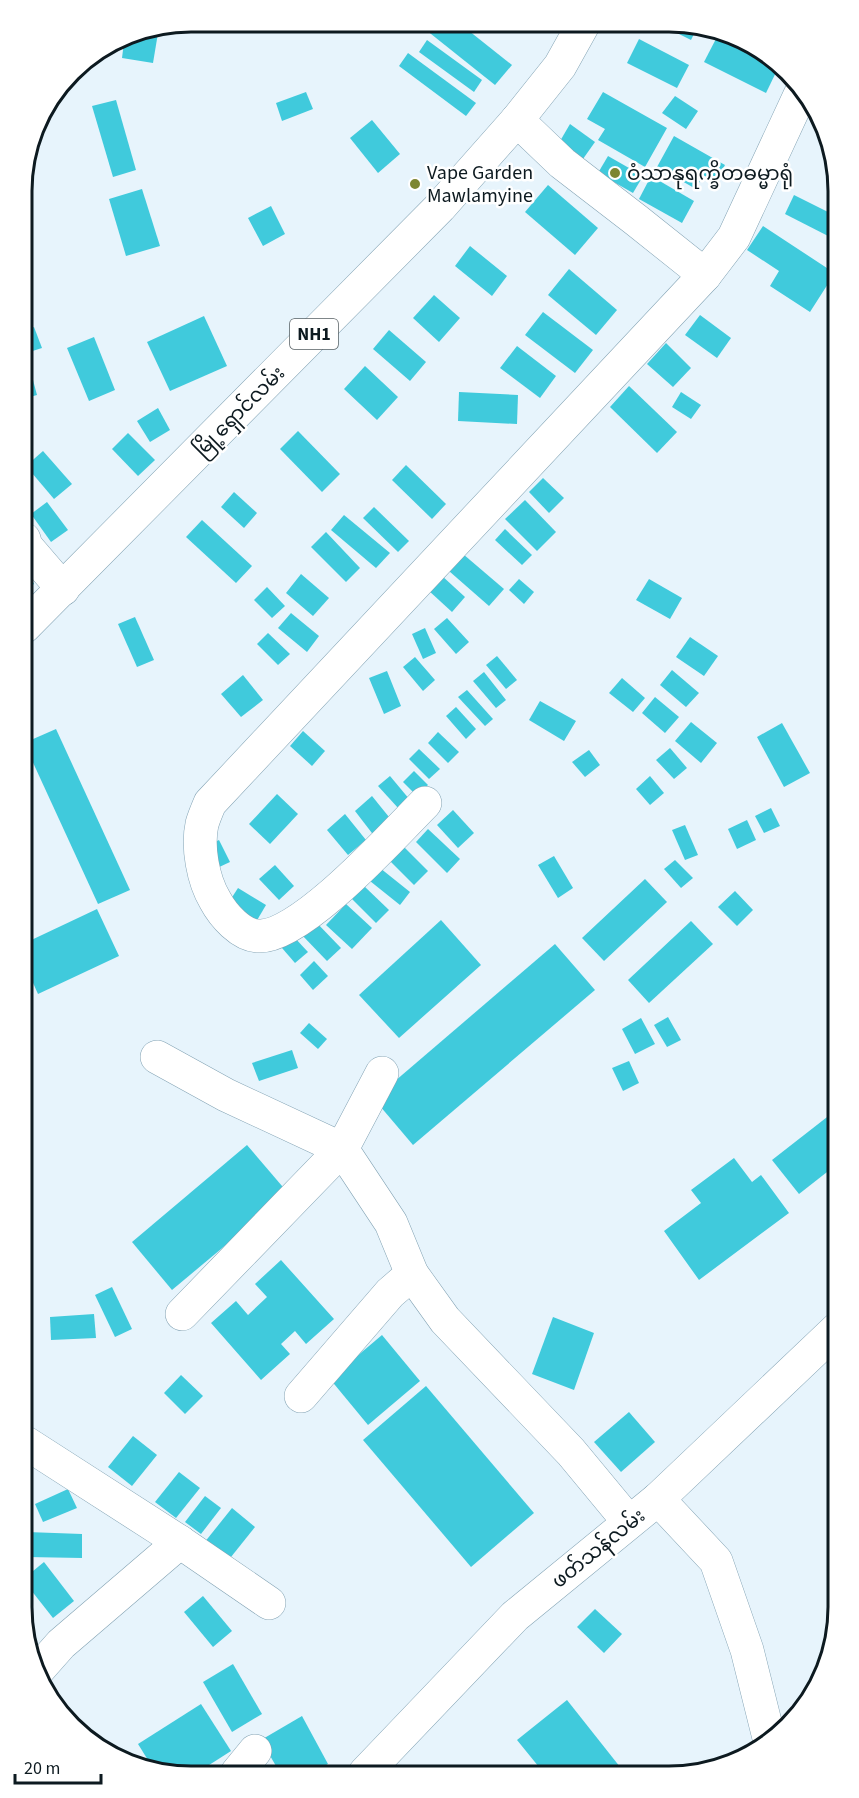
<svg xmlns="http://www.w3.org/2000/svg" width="859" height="1798" viewBox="0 0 859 1798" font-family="'Source Sans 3','Noto Sans Myanmar',sans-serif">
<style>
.building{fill:#40cadc}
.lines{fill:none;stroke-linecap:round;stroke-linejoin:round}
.minor-casing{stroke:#83a3b4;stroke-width:34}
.highway-casing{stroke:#83a3b4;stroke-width:34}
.minor{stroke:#fff;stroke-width:33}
.highway{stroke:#fff;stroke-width:33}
.poi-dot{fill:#7d8632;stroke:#fff;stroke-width:2}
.labels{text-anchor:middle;stroke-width:5;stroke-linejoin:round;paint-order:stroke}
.shield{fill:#fff;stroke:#565f63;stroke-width:1.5}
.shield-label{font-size:18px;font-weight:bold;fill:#0d1a20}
.poi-label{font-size:20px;fill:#0d1a20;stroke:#fff;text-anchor:start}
.street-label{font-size:20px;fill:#0d1a20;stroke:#fff}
.rim{fill:none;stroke:#0d1a20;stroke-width:3}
</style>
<rect width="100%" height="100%" fill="#e7f4fc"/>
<g class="building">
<path d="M416,22L459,23L512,65L495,85Z"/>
<path d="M659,24H699L691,40Z"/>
<path d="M142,31L158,33L153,63L122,58L125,34Z"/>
<path d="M719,33L780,64L766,93L704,62Z"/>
<path d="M639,39L689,65L677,88L627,63Z"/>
<path d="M427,40L482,80L474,92L419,52Z"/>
<path d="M408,53L476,103L466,116L399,66Z"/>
<path d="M306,92L313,109L282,121L276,103Z"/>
<path d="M603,92L667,128L645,167L598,140L605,129L587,119Z"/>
<path d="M675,96L698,111L686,129L662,113Z"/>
<path d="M116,100L136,170L113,177L92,106Z"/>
<path d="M372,120L400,154L378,173L350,138Z"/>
<path d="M570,124L595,142L578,166L556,148Z"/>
<path d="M674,136L725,165L716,182L703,175L696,189L657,167Z"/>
<path d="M608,156L643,176L633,193L598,173Z"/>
<path d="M651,176L694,201L682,223L639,199Z"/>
<path d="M548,185L598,228L575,255L525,212Z"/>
<path d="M142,189L160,246L126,256L109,199Z"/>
<path d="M794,195L832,214V238L785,214Z"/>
<path d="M271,206L285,234L263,246L248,218Z"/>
<path d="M763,226L833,272V276L810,312L770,286L779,271L747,250Z"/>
<path d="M470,246L507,276L492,296L455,266Z"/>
<path d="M569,269L617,310L596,335L548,295Z"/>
<path d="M434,295L460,318L439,342L413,318Z"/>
<path d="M543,312L593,350L575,373L525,335Z"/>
<path d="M700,315L731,338L717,358L685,335Z"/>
<path d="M204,316L227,366L170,391L147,342Z"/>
<path d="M34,327L42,348L23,354V331Z"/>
<path d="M389,330L426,362L410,381L373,349Z"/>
<path d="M94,337L115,390L89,401L67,348Z"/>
<path d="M666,343L691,368L673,387L647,364Z"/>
<path d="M517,346L556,376L540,398L500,368Z"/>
<path d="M365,366L398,397L377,420L344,389Z"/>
<path d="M30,369L37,395L23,399V371Z"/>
<path d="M629,386L677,432L657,453L610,407Z"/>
<path d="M459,392L518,395L517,424L458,421Z"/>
<path d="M681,392L701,405L691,419L672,407Z"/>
<path d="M158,408L170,430L150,442L137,421Z"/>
<path d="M298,431L340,474L322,492L280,449Z"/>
<path d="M128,433L155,460L138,476L112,449Z"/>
<path d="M43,451L72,484L54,499L26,466Z"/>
<path d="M406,465L446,504L432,519L392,480Z"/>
<path d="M543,478L564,498L549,513L529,492Z"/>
<path d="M234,492L257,513L244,528L221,507Z"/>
<path d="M525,500L556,532L537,551L505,519Z"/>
<path d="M47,502L68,530L51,542L31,514Z"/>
<path d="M374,507L409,541L398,552L363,518Z"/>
<path d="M344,515L390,553L376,568L331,530Z"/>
<path d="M202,520L252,566L236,583L186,537Z"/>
<path d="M505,529L532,555L522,565L495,540Z"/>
<path d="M326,532L360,568L346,582L311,547Z"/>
<path d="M463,554L504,589L489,606L449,571Z"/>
<path d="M24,565L34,584L24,590Z"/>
<path d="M301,574L329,598L313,616L286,593Z"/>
<path d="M441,575L465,597L452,612L428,590Z"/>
<path d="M519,579L534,592L524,604L509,590Z"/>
<path d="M649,579L682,598L670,619L636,600Z"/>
<path d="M267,587L285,606L272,618L254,600Z"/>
<path d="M291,613L319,636L307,652L278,628Z"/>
<path d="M135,617L154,660L137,667L118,624Z"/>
<path d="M447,618L469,642L456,654L434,629Z"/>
<path d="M425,628L436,653L423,659L412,634Z"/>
<path d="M268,633L290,654L278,665L257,644Z"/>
<path d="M690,637L718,656L704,676L676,657Z"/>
<path d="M497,656L517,680L506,689L486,665Z"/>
<path d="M415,657L435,680L423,691L403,667Z"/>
<path d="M672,670L699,693L686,707L660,685Z"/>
<path d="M387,671L401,706L384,714L369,678Z"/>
<path d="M484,672L506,700L496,708L473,681Z"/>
<path d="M243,675L263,700L241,717L221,694Z"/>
<path d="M622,678L645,698L633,712L609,693Z"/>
<path d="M467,690L493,719L485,726L458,697Z"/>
<path d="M655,697L679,717L665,733L642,713Z"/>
<path d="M540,701L576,721L564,741L529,720Z"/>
<path d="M456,707L476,729L466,739L446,716Z"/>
<path d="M691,722L717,743L701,763L675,741Z"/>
<path d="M782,723L810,773L784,787L757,737Z"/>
<path d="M56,729L130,890L98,904L24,743Z"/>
<path d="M303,731L325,751L312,766L290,746Z"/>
<path d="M438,732L459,752L448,763L428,743Z"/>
<path d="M670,748L687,768L674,779L656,760Z"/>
<path d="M419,749L440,769L429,779L409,759Z"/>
<path d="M589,750L600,765L585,777L572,762Z"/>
<path d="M414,771L428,785L417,796L403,782Z"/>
<path d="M390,776L410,800L399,809L378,786Z"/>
<path d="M650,776L664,793L650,805L636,789Z"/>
<path d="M277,794L298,814L270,844L249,824Z"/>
<path d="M372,796L393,822L375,837L355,811Z"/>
<path d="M771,808L780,826L764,833L755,816Z"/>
<path d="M453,810L474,833L458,848L437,825Z"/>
<path d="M345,814L366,840L348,855L327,830Z"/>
<path d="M747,820L756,840L737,849L728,829Z"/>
<path d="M685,825L698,855L685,860L672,830Z"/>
<path d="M428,829L460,859L447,873L416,842Z"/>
<path d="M219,840L230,862L215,869L204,847Z"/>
<path d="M404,847L428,871L414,885L390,861Z"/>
<path d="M554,856L573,888L558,898L538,865Z"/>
<path d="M675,860L693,878L681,888L664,869Z"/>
<path d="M275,865L294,886L279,900L259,879Z"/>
<path d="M380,868L410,892L400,905L370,881Z"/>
<path d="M645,879L667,902L604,961L582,938Z"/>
<path d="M364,886L389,910L376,923L352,899Z"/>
<path d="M238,888L266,905L256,922L227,905Z"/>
<path d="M735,891L753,910L737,926L718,907Z"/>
<path d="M346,904L372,928L352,949L326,925Z"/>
<path d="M97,909L119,956L38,994L25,965V943Z"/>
<path d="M314,920L341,948L327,961L300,933Z"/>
<path d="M441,920L481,965L399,1038L359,995Z"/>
<path d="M691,921L713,944L649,1003L628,980Z"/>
<path d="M294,937L308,952L295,963L282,948Z"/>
<path d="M555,944L595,990L413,1145L374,1099Z"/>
<path d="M314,961L328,976L313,990L300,975Z"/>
<path d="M668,1017L681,1040L667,1047L654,1025Z"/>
<path d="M641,1018L655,1044L635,1054L622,1029Z"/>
<path d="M309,1023L327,1039L318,1049L300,1033Z"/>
<path d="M292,1050L298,1068L259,1081L252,1063Z"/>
<path d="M629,1061L639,1083L623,1091L612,1068Z"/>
<path d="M831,1114L836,1120V1165L799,1194L772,1160Z"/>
<path d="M247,1145L288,1193L172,1290L132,1242Z"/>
<path d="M734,1158L752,1182L761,1175L789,1213L699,1280L664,1231L701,1203L691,1190Z"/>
<path d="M281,1260L334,1319L306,1344L295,1331L281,1344L290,1354L261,1380L211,1323L236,1301L248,1315L267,1297L255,1284Z"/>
<path d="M112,1287L132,1329L115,1337L95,1295Z"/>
<path d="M94,1314L96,1338L51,1340L50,1317Z"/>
<path d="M553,1317L594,1333L574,1390L532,1374Z"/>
<path d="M382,1335L420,1381L368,1425L330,1379Z"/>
<path d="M181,1375L203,1396L185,1414L164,1393Z"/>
<path d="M426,1386L534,1513L471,1567L363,1440Z"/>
<path d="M629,1412L655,1442L621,1472L594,1442Z"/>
<path d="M133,1436L157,1455L132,1486L108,1467Z"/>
<path d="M179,1472L200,1488L176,1518L155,1502Z"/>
<path d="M68,1489L77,1508L43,1522L35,1504Z"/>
<path d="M205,1496L221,1508L201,1534L185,1522Z"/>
<path d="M232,1508L255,1527L227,1562L204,1543Z"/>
<path d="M27,1532L82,1534V1558L27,1557Z"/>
<path d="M44,1562L74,1601L53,1618L27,1585V1576Z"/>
<path d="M203,1596L232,1631L213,1647L184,1612Z"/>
<path d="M595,1609L622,1634L604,1653L577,1627Z"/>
<path d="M233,1664L262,1714L232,1732L203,1682Z"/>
<path d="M567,1700L624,1772H543L517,1740Z"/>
<path d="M201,1704L231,1751L195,1774L156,1773L138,1744Z"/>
<path d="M302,1716L328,1764L312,1773H280L261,1740Z"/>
</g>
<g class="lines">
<defs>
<g id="minor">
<path d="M517,120L562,163L636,220L705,275"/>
<path d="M24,539L26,546L63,589"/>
<path d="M425,803C395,833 301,938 259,936C241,936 223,915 215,900C203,880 197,847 202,824C204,817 207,810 210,803L705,275L734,237L800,95"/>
<path d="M157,1057L226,1095L342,1149L391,1223L412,1274L445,1320L571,1452L629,1522"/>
<path d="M182,1314L342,1149L382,1073"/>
<path d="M301,1396L390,1293L412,1274"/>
<path d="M26,1443L180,1542L269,1603"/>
<path d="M658,1499L716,1561L747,1650L770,1742"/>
<path d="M38,1670L61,1644L180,1542"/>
<path d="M237,1773L255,1751"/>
<path d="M365,1773L515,1616L658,1499L837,1329"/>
</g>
<path id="highway" d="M24,627L440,207L517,120L560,66L584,23"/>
</defs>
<use href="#minor" class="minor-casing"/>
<use href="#highway" class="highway-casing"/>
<use href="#minor" class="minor"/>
<use href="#highway" class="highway"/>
</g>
<g class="poi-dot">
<circle cx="615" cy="173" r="6"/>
<circle cx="415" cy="184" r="6"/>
</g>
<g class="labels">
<rect class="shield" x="290" y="319" width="48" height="30" rx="4.5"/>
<g class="shield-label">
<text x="314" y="340">NH1</text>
</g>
<g class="poi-label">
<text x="427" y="179">Vape Garden<tspan x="427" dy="23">Mawlamyine</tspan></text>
<text x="627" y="180">ဝံသာနုရက္ခိတဓမ္မာရုံ</text>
</g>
<g class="street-label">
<text transform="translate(239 411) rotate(-45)" y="7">မြို့ရှောင်လမ်း</text>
<text transform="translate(598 1548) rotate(-39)" y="7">ဖတ်သန်လမ်း</text>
</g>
</g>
<path d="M0 0H859V1798H0ZM191 32H669A159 159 0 0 1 828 191V1607A159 159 0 0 1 669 1766H191A159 159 0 0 1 32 1607V191A159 159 0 0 1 191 32Z" fill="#fff" fill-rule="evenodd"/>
<path class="rim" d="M191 32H669A159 159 0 0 1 828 191V1607A159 159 0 0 1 669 1766H191A159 159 0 0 1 32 1607V191A159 159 0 0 1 191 32Z"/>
<path d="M15 1774v9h86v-9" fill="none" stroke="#0d1a20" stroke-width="3"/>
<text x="24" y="1774" font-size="18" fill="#0d1a20" stroke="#ffffff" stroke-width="4.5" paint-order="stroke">20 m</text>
</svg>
